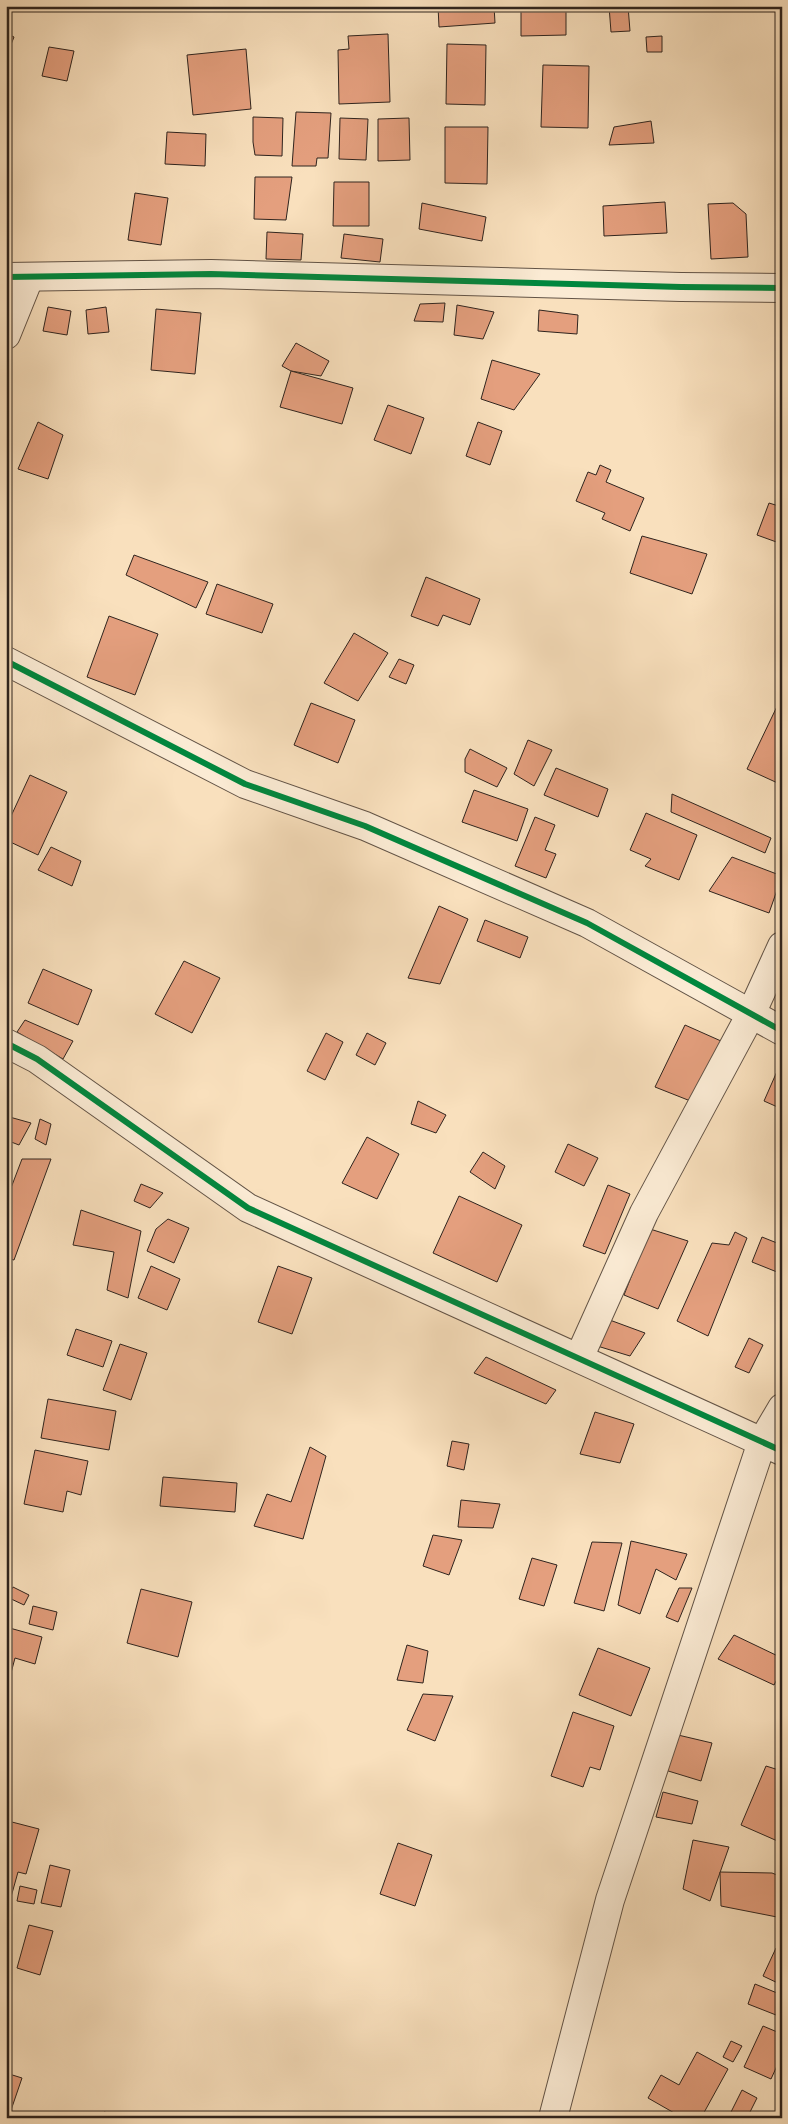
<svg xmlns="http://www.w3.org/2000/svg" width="788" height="2124" viewBox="0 0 788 2124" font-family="'Gentium Book Plus',serif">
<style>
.building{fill:#e49f7e;stroke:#2f241e}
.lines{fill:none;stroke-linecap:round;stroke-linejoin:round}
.street-casing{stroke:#625346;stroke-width:30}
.street{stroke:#fbebd4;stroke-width:28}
.cycleway-casing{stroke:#fbebd4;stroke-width:9}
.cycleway{stroke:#00873e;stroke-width:6}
</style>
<rect width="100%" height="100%" fill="#f9e0bd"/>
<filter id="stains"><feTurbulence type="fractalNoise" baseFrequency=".004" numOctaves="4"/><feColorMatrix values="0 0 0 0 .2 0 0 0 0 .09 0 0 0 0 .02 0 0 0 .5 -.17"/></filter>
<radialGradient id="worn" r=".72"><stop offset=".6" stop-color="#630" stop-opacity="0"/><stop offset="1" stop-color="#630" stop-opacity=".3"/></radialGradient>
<g class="building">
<path d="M438,6H494L495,23L439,27Z"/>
<path d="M521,6H566V35L521,36Z"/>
<path d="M609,6H628L630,31L611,32Z"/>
<path d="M6,33L14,37L6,57Z"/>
<path d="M388,34L390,102L339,104L338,50L349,49L348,36Z"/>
<path d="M662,36V52H647L646,37Z"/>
<path d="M447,44L486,45L485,105L446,104Z"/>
<path d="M49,47L74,51L67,81L42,76Z"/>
<path d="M246,49L251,109L193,115L187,55Z"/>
<path d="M543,65L589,66L588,128L541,127Z"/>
<path d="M296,112L331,113L328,158H317L316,166H292Z"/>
<path d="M253,117L283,118L282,156L255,155L253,142Z"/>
<path d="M340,118L368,119L366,160L339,159Z"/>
<path d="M409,118L410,160L378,161V119Z"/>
<path d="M651,121L654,143L609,145L614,127Z"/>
<path d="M445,127H488L487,184L445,183Z"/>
<path d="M167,132L206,134L205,166L165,164Z"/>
<path d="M255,177H292L286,220L254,219Z"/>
<path d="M334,182H369V226H333Z"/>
<path d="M135,193L168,198L161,245L128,240Z"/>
<path d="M665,202L667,233L604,236L603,206Z"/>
<path d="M422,203L486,217L482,241L419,229Z"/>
<path d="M733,203L746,214L748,257L711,259L708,204Z"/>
<path d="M267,232L303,234L301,260L266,259Z"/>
<path d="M344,234L383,239L380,262L341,258Z"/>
<path d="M445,303L443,322L414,321L420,304Z"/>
<path d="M457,305L494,312L483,339L454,335Z"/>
<path d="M48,307L71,311L67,335L43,331Z"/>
<path d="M106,307L109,332L88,334L86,310Z"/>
<path d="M156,309L201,313L195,374L151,370Z"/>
<path d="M539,310L578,315L577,334L538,331Z"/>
<path d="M296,343L329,361L321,376L291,371L282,366Z"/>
<path d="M492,360L540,374L514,410L481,399Z"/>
<path d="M291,371L353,388L342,424L280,407Z"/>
<path d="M388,405L424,418L411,454L374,440Z"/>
<path d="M38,422L63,435L48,479L18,469Z"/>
<path d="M478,422L502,431L490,465L466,456Z"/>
<path d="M600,465L611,470L606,482L644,498L630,531L602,519L605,513L576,501L588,472L596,475Z"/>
<path d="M769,503L782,507V544L757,535Z"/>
<path d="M642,536L707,554L692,594L630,573Z"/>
<path d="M134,555L208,582L196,608L126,575Z"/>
<path d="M426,577L480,599L470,625L443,615L438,626L411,616Z"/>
<path d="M217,584L273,604L262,633L206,614Z"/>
<path d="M109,616L158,634L135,695L87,677Z"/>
<path d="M354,633L388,653L358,701L324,683Z"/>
<path d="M399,659L414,665L406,684L389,677Z"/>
<path d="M782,696V785L747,769Z"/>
<path d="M311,703L355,720L338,763L294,745Z"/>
<path d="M528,740L552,750L534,786L514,774Z"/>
<path d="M470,749L507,768L497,787L465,772V759Z"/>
<path d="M556,768L608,789L598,817L544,795Z"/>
<path d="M30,775L67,792L38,855L6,840V827Z"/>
<path d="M474,790L528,809L517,841L462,822Z"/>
<path d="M672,794L771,838L765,853L671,812Z"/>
<path d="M646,813L697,835L679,880L645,866L651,859L630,850Z"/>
<path d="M535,817L555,825L545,850L556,854L546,878L515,866Z"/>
<path d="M51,847L81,861L72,886L38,870Z"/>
<path d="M732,857L782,876L769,913L709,891Z"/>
<path d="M439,906L468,919L440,984L408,978Z"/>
<path d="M485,920L528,937L520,958L477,941Z"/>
<path d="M184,961L220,978L192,1033L155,1014Z"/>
<path d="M43,969L92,990L78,1025L28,1003Z"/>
<path d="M25,1020L73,1041L63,1059L17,1032Z"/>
<path d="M685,1025L721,1041L693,1102L655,1087Z"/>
<path d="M326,1033L343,1042L325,1080L307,1071Z"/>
<path d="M367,1033L386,1043L375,1065L356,1055Z"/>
<path d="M782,1060V1109L764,1101Z"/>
<path d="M418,1101L446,1115L436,1133L411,1124Z"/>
<path d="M6,1116L31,1123L19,1145L6,1140Z"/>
<path d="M40,1119L51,1124L46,1145L35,1139Z"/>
<path d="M367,1137L399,1154L377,1199L342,1183Z"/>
<path d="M568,1144L598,1158L584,1186L555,1172Z"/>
<path d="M483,1152L505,1166L495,1189L470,1172Z"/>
<path d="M22,1159H51L14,1260L6,1258V1201Z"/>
<path d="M141,1184L163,1193L150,1208L134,1201Z"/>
<path d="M608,1185L630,1194L605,1254L583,1246Z"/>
<path d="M459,1196L522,1225L497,1282L433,1253Z"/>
<path d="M81,1210L141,1231L128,1298L107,1290L114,1252L73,1245Z"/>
<path d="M168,1219L189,1228L174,1263L147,1251L156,1229Z"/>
<path d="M650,1229L688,1241L658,1309L624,1295Z"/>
<path d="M735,1232L747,1238L708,1336L677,1321L712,1243L729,1245Z"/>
<path d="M762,1237L782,1245V1274L752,1262Z"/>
<path d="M151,1266L180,1279L167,1310L138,1298Z"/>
<path d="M278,1266L312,1278L292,1334L258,1322Z"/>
<path d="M607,1319L645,1333L630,1356L594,1345Z"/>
<path d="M76,1329L112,1341L103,1367L67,1355Z"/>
<path d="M749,1338L763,1345L749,1373L735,1367Z"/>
<path d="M120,1344L147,1353L131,1400L103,1390Z"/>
<path d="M486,1357L556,1390L546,1404L474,1373Z"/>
<path d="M48,1399L116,1411L109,1450L41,1438Z"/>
<path d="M595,1412L634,1424L620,1463L580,1454Z"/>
<path d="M452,1441L469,1444L464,1470L447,1466Z"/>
<path d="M310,1447L326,1456L303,1539L254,1526L267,1494L291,1502Z"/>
<path d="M35,1450L88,1461L81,1495L67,1491L63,1512L24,1504Z"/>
<path d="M163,1477L237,1483L235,1512L160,1506Z"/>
<path d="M461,1500L500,1504L493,1528L458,1527Z"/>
<path d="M433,1535L462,1540L449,1575L423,1566Z"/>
<path d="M631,1541L687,1554L676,1580L656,1569L640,1614L618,1605Z"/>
<path d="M592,1542L622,1543L604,1611L574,1603Z"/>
<path d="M532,1558L557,1565L544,1606L519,1599Z"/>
<path d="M13,1587L29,1595L24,1605L7,1597Z"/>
<path d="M679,1588H692L678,1622L666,1617Z"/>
<path d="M141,1589L192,1602L178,1657L127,1643Z"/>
<path d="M33,1606L57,1612L53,1630L29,1624Z"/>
<path d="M6,1627L42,1637L35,1664L15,1658L11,1673L6,1672Z"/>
<path d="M734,1635L782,1658V1670L774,1685L718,1659Z"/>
<path d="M407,1645L428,1651L423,1683L397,1680Z"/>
<path d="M598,1648L650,1668L631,1716L579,1695Z"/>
<path d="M423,1694L453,1696L435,1741L407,1730Z"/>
<path d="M573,1712L614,1726L600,1770L590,1767L583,1787L551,1776Z"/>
<path d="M678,1735L712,1743L701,1781L665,1770Z"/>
<path d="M766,1766L782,1771V1843L741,1825Z"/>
<path d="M663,1792L698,1801L692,1824L656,1817Z"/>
<path d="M8,1821L39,1829L26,1874L18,1872L11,1897L6,1895V1828Z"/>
<path d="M693,1840L729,1847L710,1901L683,1889Z"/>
<path d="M398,1843L432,1855L415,1906L380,1894Z"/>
<path d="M50,1865L70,1870L61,1907L41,1903Z"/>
<path d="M720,1872L772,1873L782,1877V1905L777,1917L721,1906Z"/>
<path d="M20,1886L37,1890L34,1904L17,1901Z"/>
<path d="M29,1925L53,1931L40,1975L17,1968Z"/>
<path d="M776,1948L782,1951V1985L763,1976Z"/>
<path d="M755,1984L782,1995L776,2015L748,2004Z"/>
<path d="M763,2026L782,2034V2055L771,2079L744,2067Z"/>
<path d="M731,2041L742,2046L733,2062L723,2057Z"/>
<path d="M697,2052L728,2069L701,2118H683L648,2098L661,2075L679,2085Z"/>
<path d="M6,2073L22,2078L9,2116L6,2115Z"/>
<path d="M742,2090L757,2098L747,2118H728Z"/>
<path d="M104,2112L129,2118H102Z"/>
<path d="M153,2113L173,2117V2118H152Z"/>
</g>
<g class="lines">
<defs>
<g id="street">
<path d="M6,277L211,274L681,287L782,288"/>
<path d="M6,335L29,278"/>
<path d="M6,661L245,784L365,826L587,923L782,1031"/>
<path d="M6,1043L37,1059L248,1208L782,1451"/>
<path d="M579,1358L644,1213L751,1014L782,946"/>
<path d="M553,2118L610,1900L762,1442L782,1408"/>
</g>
</defs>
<use href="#street" class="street-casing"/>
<use href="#street" class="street"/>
<defs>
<g id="cycleway">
<path d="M6,277L211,274L681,287L782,288"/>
<path d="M6,661L245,784L365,826L587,923L782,1031"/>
<path d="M6,1043L37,1059L248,1208L782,1451"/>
</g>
</defs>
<use href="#cycleway" class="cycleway-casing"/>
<use href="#cycleway" class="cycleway"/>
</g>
<rect width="788" height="2124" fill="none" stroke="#f9e0bd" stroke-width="25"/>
<rect x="8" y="8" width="773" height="2109" fill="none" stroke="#2f241e" stroke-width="2.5"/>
<rect x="12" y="12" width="763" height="2099" fill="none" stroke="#2f241e"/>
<rect width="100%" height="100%" filter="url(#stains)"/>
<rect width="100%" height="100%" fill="url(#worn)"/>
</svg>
